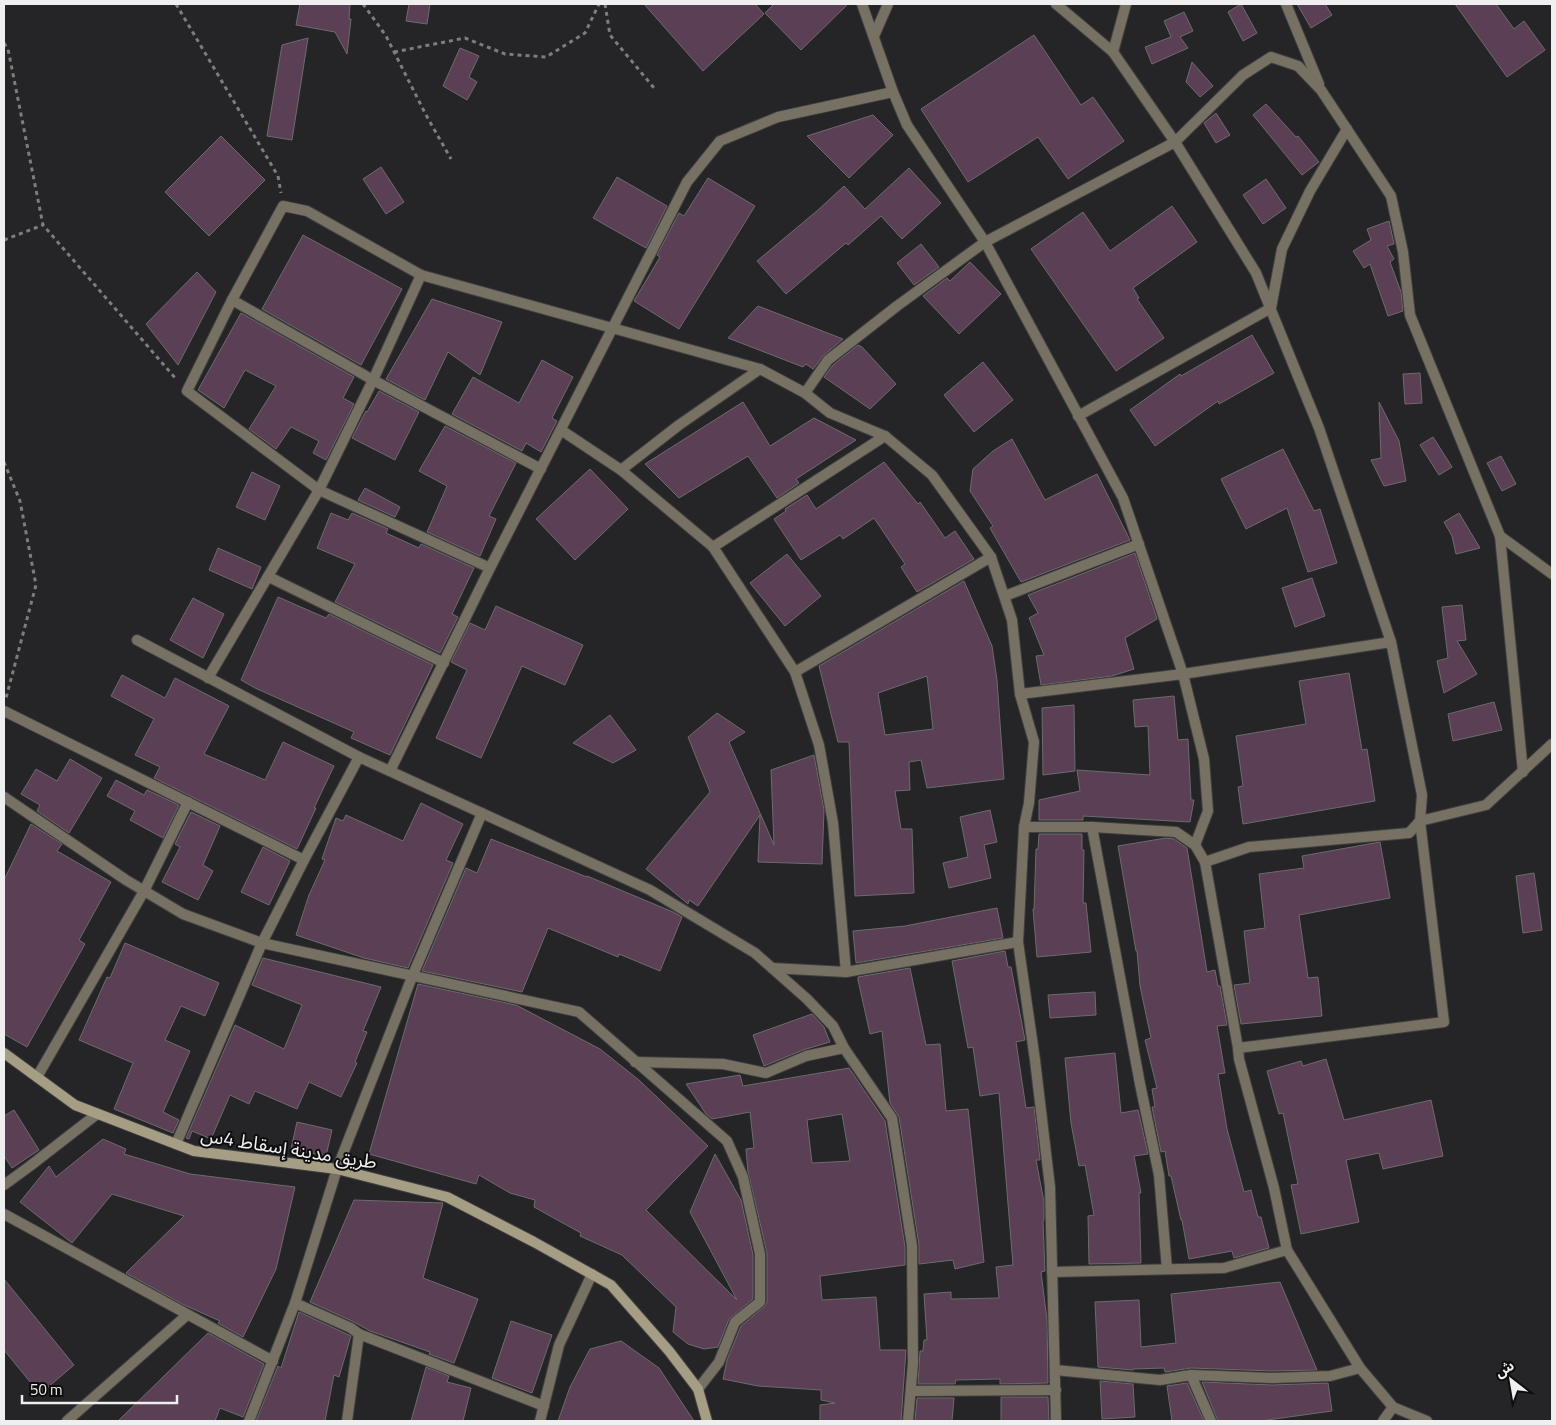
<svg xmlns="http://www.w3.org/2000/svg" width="1556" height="1425" viewBox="0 0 1556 1425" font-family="'Titillium Web','Noto Sans Arabic',sans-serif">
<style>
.building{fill:#5a3f55;stroke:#6d6b6d;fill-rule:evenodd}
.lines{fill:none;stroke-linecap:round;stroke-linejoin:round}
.street-casing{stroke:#414042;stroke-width:12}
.secondary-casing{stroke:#414042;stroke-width:12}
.path{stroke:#7e7d7e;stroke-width:3;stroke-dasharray:4 4;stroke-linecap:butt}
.street{stroke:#767162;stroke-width:10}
.secondary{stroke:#a69d85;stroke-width:10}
.labels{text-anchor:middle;stroke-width:4;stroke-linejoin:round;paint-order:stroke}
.street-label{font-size:19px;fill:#f0eff0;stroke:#0e0d0e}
</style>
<rect width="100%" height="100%" fill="#252426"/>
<g class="building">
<path d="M300,4H350L349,19H351L347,54L335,32L296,25Z"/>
<path d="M409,4H430L427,24L406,21Z"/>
<path d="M644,4H755L764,14L703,71Z"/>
<path d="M774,4H848L801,50L765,13Z"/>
<path d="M1241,4L1257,33L1243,41L1228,12Z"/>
<path d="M1297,4H1325L1332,15L1311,28Z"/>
<path d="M1455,4H1496L1514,29L1524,21L1545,50L1507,77Z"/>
<path d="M1184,12L1193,31L1180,37L1188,48L1152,64L1145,47L1171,37L1164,21Z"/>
<path d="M1034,35L1081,105L1093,97L1124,141L1068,179L1038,137L968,182L921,109Z"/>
<path d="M308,38L292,140L267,136L282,45Z"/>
<path d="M460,48L479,56L469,77L477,82L467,100L443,86Z"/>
<path d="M1192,62L1213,86L1200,97L1186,82Z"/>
<path d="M1266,104L1296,137L1298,136L1319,162L1302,175L1253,115Z"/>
<path d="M1216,113L1230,135L1216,143L1204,123Z"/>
<path d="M873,115L893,135L849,178L807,136Z"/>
<path d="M221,136L265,180L209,236L165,192Z"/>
<path d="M381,167L404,202L386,214L363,179Z"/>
<path d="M909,168L941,203L902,239L881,216L848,245L846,243L786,294L757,261L818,210L844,186L865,209Z"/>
<path d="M617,177L667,206L646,248L593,218Z"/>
<path d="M708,178L755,206L679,329L634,301L660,257L657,255L679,213L684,216Z"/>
<path d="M1266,179L1286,208L1263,224L1243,195Z"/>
<path d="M1172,206L1197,242L1133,288L1139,298L1137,299L1164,338L1116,371L1031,249L1083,212L1110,251Z"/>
<path d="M1389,221L1394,244L1387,246L1394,259L1390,262L1401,292L1403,311L1388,316L1370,264L1364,268L1353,251L1371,240L1367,229Z"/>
<path d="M303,235L402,289L361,365L262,309Z"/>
<path d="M921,244L939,267L914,285L897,263Z"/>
<path d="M970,262L1001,294L959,334L923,296L947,278L950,281Z"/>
<path d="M197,272L216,292L178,365L146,324Z"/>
<path d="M432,299L502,322L480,375L448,352L425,400L386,379Z"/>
<path d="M758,306L843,339L824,355L813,369L806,364L803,367L728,338Z"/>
<path d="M241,313L354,377L343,398L354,404L326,460L313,453L319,441L291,427L276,449L249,429L276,386L245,370L224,408L198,390Z"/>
<path d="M1252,335L1274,373L1219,404L1218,401L1155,446L1130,410L1180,374L1181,376Z"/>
<path d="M858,345L862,347L896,384L870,409L824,377L833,365Z"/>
<path d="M542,360L573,377L552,418L557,421L541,452L526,443L522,451L452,414L473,377L519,403Z"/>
<path d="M983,362L1013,400L974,432L944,395Z"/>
<path d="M1420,373L1422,403L1405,404L1403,374Z"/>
<path d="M379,391L419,412L395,460L352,438L366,411L367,412Z"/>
<path d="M743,402L770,446L814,418L856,440L796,479L799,483L777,498L748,456L679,498L645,464Z"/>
<path d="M1379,402L1399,441L1406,481L1384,486L1371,460L1381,458Z"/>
<path d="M445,426L516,463L489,516L496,519L480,556L427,532L447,486L419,471Z"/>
<path d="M1433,437L1452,467L1439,475L1420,445Z"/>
<path d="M1012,439L1045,500L1097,474L1130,540L1021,582L990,528L993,526L970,491L973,469L993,451Z"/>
<path d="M1283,449L1314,511L1320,509L1337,563L1308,572L1287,508L1246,529L1221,479Z"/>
<path d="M1501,456L1516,484L1502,491L1487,463Z"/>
<path d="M884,462L918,504L920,502L945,538L955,531L974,559L917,592L901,567L905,564L874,518L843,539L840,535L801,560L774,519L786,511L785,509L807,495L816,509Z"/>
<path d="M590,469L628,509L575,560L536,519Z"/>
<path d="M252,472L280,486L265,520L236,507Z"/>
<path d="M365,488L400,507L395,517L358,500Z"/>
<path d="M331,513L348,520L352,513L388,529L386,533L419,548L421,544L474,568L452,614L458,617L440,653L335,602L355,564L317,548Z"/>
<path d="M1459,513L1480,548L1456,554L1452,536L1444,522Z"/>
<path d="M218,548L261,567L252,589L209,570Z"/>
<path d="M1135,553L1157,619L1125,638L1134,669L1112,676L1041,685L1036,656L1044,655L1029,618L1038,613L1028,595Z"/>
<path d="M787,554L821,596L785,626L750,583Z"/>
<path d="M1312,578L1325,616L1295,627L1282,588Z"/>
<path d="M964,581L992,646L997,680L1004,779L927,788L921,760L909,762L910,790L895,791L901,829H912L914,893L855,896L849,742H838L819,666ZM927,676L933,729L885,735L878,693Z"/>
<path d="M278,597L326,618L329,614L433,665L390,755L351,738L354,732L255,688L241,680Z"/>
<path d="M193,598L224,614L203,658L170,640Z"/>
<path d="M1462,605L1466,640L1457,641L1477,674L1444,693L1437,661L1448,658L1442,607Z"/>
<path d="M496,606L583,645L565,685L522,666L481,758L436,738L467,670L451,662L470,623L485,630Z"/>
<path d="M1349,673L1362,750L1367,749L1375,801L1243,824L1238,787L1243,786L1236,736L1306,724L1299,681Z"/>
<path d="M122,675L165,698L175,678L229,706L204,754L265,780L283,742L334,766L314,808H316L297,849L154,778L160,767L135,755L154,719L111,696Z"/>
<path d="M1174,696L1178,740L1188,739L1191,800H1194L1190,822L1083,816V820H1039V800L1080,791L1077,770L1150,775L1148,726L1135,727L1133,700Z"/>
<path d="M1494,702L1502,730L1453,741L1448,714Z"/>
<path d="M1074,705L1075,771L1043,775L1042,708Z"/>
<path d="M717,713L745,732L729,742L774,845L771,770L814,755L824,810L822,864L758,862L760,815L698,906L689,900L688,904L646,869L710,792L688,737Z"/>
<path d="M610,715L636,750L613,763L573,743Z"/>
<path d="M70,759L102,778L69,833L37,811L40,805L21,794L36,769L57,781Z"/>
<path d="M116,780L144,795L147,790L179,805L163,838L130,820L135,811L107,796Z"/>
<path d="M421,803L463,824L446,860L453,863L408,968L364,958L296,935L309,895L325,860L322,859L336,818L343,821L346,815L403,841Z"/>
<path d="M990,810L997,842L984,845L991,878L949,888L943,863L968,857L960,817Z"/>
<path d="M191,812L220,826L203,865L213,871L198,900L162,882L180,847L175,844Z"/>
<path d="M31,824L62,844L57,851L111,882L79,940L85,944L27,1047L4,1034V880Z"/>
<path d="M1039,834H1082V850H1084L1083,903H1086L1091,952L1037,957L1033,909H1034L1036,849H1038Z"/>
<path d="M1166,838L1174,839L1187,848L1207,972L1215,970L1218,986H1220L1227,1025L1217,1026L1225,1073L1218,1074L1227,1129L1244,1192L1251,1190L1258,1217H1261L1269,1248L1234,1258L1232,1251L1189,1259L1182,1220H1181L1171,1176H1169L1165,1151L1161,1152L1152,1107H1155L1152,1089L1157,1088L1145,1040L1151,1038L1140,986L1137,951H1136L1118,846Z"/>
<path d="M491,839L587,877V876L673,912L682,917L660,971L619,954L618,957L548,928L522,992L422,971L466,868L477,873Z"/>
<path d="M1380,842L1390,898L1299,915L1308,978L1318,977L1322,1016L1241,1024L1234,985L1250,983L1244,931L1265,928L1259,874L1304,868L1302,856Z"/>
<path d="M263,847L290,861L269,905L241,892Z"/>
<path d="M1534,873L1542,930L1523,933L1516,876Z"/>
<path d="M997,908L1003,938L856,963L853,931L905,926Z"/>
<path d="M125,943L219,983L205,1016L181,1006L165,1040L190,1051L163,1112L179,1120L173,1133L114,1109L133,1063L79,1040L107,977L110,978Z"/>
<path d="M1005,951L1008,967H1011L1025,1040L1016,1042L1026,1108L1034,1107L1040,1159V1160H1036L1044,1202V1220L1043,1221L1045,1271L1041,1272L1047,1320L1048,1383L1000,1384V1379L956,1380L955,1384H918L920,1351H923L924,1340H927L924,1294L951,1292V1299L999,1298L996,1267L1013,1265L999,1093L980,1096L973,1047L968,1048L952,961Z"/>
<path d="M263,958L381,987L363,1031L367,1032L355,1062L357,1063L341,1097L309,1082L297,1109L255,1091L249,1104L230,1095L211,1139L192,1131L189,1139L186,1138L235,1025L284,1049L302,1005L252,985Z"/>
<path d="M910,968L926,1045L940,1044L946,1111L968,1109L984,1262L955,1269L953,1260L919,1264V1245L899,1117L890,1103L882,1031L870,1034L858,980V977Z"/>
<path d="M418,984L516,1005L600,1049L639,1080L708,1146L646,1210L737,1300L690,1212L715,1154L741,1200L753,1255V1299L729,1319L718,1347L704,1349L688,1344L673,1332L676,1307L622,1255L580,1236L581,1233L534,1207L535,1200L510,1193L479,1175L476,1184L369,1154Z"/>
<path d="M1095,992L1096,1015L1050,1018L1048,995Z"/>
<path d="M812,1014L824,1027L830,1042L803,1050L764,1066L753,1035Z"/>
<path d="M1115,1053L1121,1113L1138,1110L1148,1154L1134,1156L1141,1193H1139L1141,1263L1089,1264L1088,1216L1094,1215L1085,1165L1079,1166L1071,1123L1065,1058Z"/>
<path d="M1326,1059L1344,1120L1431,1100L1443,1156L1383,1169L1379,1153L1346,1160L1359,1222L1301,1234L1291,1185L1298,1184L1283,1113L1279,1114L1267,1071L1301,1061L1303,1066Z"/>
<path d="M849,1068L885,1121L905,1247V1265L820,1276L822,1300L876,1297L880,1350H906L901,1421H820V1405L835,1403L821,1400V1390L758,1386L723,1379L727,1360L741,1326L764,1307L767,1302V1253L748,1172L746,1149L754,1148L750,1112L712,1119L706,1114L686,1084L740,1075L743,1086ZM842,1114L850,1161L812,1163L807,1120Z"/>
<path d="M14,1110L39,1150L12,1168L4,1156V1116Z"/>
<path d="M297,1122L332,1130L326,1156L291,1149Z"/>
<path d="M103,1139L126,1149L124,1154L190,1174L295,1187L276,1269L243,1337L218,1323L220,1321L182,1304L126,1273L184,1216L112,1194L72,1243L20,1202L49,1166L56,1177Z"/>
<path d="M354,1200L443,1203L423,1278L478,1299L454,1363L429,1354L430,1352L370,1331L354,1322L310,1302Z"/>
<path d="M4,1279L74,1365L40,1394L4,1350Z"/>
<path d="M1280,1282L1317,1370L1272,1371L1191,1368L1165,1372L1164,1368L1133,1369V1370L1098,1367L1095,1302L1139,1300L1141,1347L1176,1343L1171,1294Z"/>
<path d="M299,1312L351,1336L339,1377L334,1375L325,1421H256L278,1366L281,1368Z"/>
<path d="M511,1321L552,1335L532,1393L492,1378Z"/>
<path d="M208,1333L264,1364L243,1417L220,1408L215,1421H118Z"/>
<path d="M621,1341L659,1368L694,1421H558L570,1387L590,1349Z"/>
<path d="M426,1367L449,1376L447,1382L471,1388L463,1421H411Z"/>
<path d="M1100,1381L1133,1384L1135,1417L1102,1419Z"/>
<path d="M1202,1382L1272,1385L1328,1383L1332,1411L1260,1421H1218Z"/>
<path d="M1187,1383L1204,1421H1172L1167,1386Z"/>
<path d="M1001,1397H1048L1049,1421H1001Z"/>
<path d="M917,1398H954L952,1421H915Z"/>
</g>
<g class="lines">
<defs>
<g id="street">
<path d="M862,4L893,92L907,125L985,242L1123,498L1183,674L1204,759L1208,811L1195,845"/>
<path d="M1056,4L1113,52L1175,142L1256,273L1319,428L1391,642L1422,795L1420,821L1409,833L1249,847L1205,862"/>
<path d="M1286,4L1319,84"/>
<path d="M874,36L888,4"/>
<path d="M1113,52L1126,4"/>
<path d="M232,300L373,380L541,469"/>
<path d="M805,393L828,360L897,306L985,242L1175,142L1243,75L1271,57L1298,66L1321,90L1391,196L1403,252L1410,315L1500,536L1523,772"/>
<path d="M1078,416L1271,308L1282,249L1310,191L1347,129"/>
<path d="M561,430L621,470L713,547L795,672L819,745L833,823L846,972"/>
<path d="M621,470L679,425L760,369"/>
<path d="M1500,536L1552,574"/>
<path d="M713,547L885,436"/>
<path d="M490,568L319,490L187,391L232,300L283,206L307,211L421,275L760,369L805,393L830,413L885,436L932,475L991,557L1012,620L1020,694L1034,742L1029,803L1024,827L1018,942L1035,1060L1050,1187L1056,1421"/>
<path d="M269,577L444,663"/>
<path d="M1005,596L1139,544"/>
<path d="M137,640L359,757L650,890L755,953L807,999L833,1026L844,1048L892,1118L912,1246L913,1363L908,1421"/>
<path d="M795,672L991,557"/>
<path d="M208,678L319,490L373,380L421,275"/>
<path d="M1020,694L1183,674L1391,642"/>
<path d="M4,711L304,860"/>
<path d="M390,771L490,568L687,182L720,141L778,117L893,92"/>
<path d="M4,797L126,880L183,914L262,943L579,1012L727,1141L743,1177L760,1254V1302L735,1322L719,1362L698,1389"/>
<path d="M1024,827H1092L1176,832L1195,845L1205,862L1238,1048L1239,1059L1274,1188L1287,1250L1360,1368L1393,1407L1427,1421"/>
<path d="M1092,827L1140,1084L1159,1175L1167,1269"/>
<path d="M772,968L846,972L1018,942"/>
<path d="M1238,1048L1444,1022L1420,821L1486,805L1552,744"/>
<path d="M635,1062L723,1064L766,1073L806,1056L844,1048"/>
<path d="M37,1077L144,891L188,802"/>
<path d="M176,1144L262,943L304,860L359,757"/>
<path d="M4,1185L30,1166L97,1114"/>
<path d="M4,1214L273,1361"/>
<path d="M1052,1272L1224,1268L1287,1250"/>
<path d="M295,1303L351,1328L359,1334L544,1406"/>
<path d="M1055,1370L1160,1380L1191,1375L1272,1378L1330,1376L1360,1368"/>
<path d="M1191,1375L1211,1421"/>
<path d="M911,1391L1056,1390"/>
<path d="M67,1421L187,1315"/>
<path d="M249,1421L295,1303L337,1169L412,977L482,813"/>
<path d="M347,1421L359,1334"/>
<path d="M540,1421L559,1345L592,1274"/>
<path d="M1383,1421L1393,1407"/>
</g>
<path id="secondary" d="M4,1053L75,1105L194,1151L337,1169L447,1197L534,1242L611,1285L669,1351L698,1389L707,1421"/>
</defs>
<use href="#street" class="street-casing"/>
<use href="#secondary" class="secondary-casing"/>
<g class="path">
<path d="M176,4L278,176L281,193"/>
<path d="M363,4L386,36L426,115L451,159"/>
<path d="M605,4L610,35L654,88"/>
<path d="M4,43L8,49L43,225L176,379"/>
<path d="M394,52L465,38L505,54L546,57L585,33L599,4"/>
<path d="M4,240L43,225"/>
<path d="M4,462L20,501L36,585L6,698"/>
</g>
<use href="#street" class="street"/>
<use href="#secondary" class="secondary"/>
</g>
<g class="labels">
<g class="street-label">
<text transform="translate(289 1148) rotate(9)" y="7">طريق مدينة إسقاط 4س</text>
</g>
</g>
<rect width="1556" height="1425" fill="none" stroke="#f0eff0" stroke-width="10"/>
<g transform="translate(1511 1380) rotate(329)" stroke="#0e0d0e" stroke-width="4" paint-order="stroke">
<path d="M0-4L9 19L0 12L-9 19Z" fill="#f0eff0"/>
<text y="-8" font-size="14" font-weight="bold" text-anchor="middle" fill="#f0eff0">ش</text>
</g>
<path d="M22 1395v8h155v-8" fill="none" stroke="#f0eff0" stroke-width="2.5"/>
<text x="30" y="1395" font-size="15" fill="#f0eff0" stroke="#0e0d0e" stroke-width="4" paint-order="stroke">50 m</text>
</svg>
